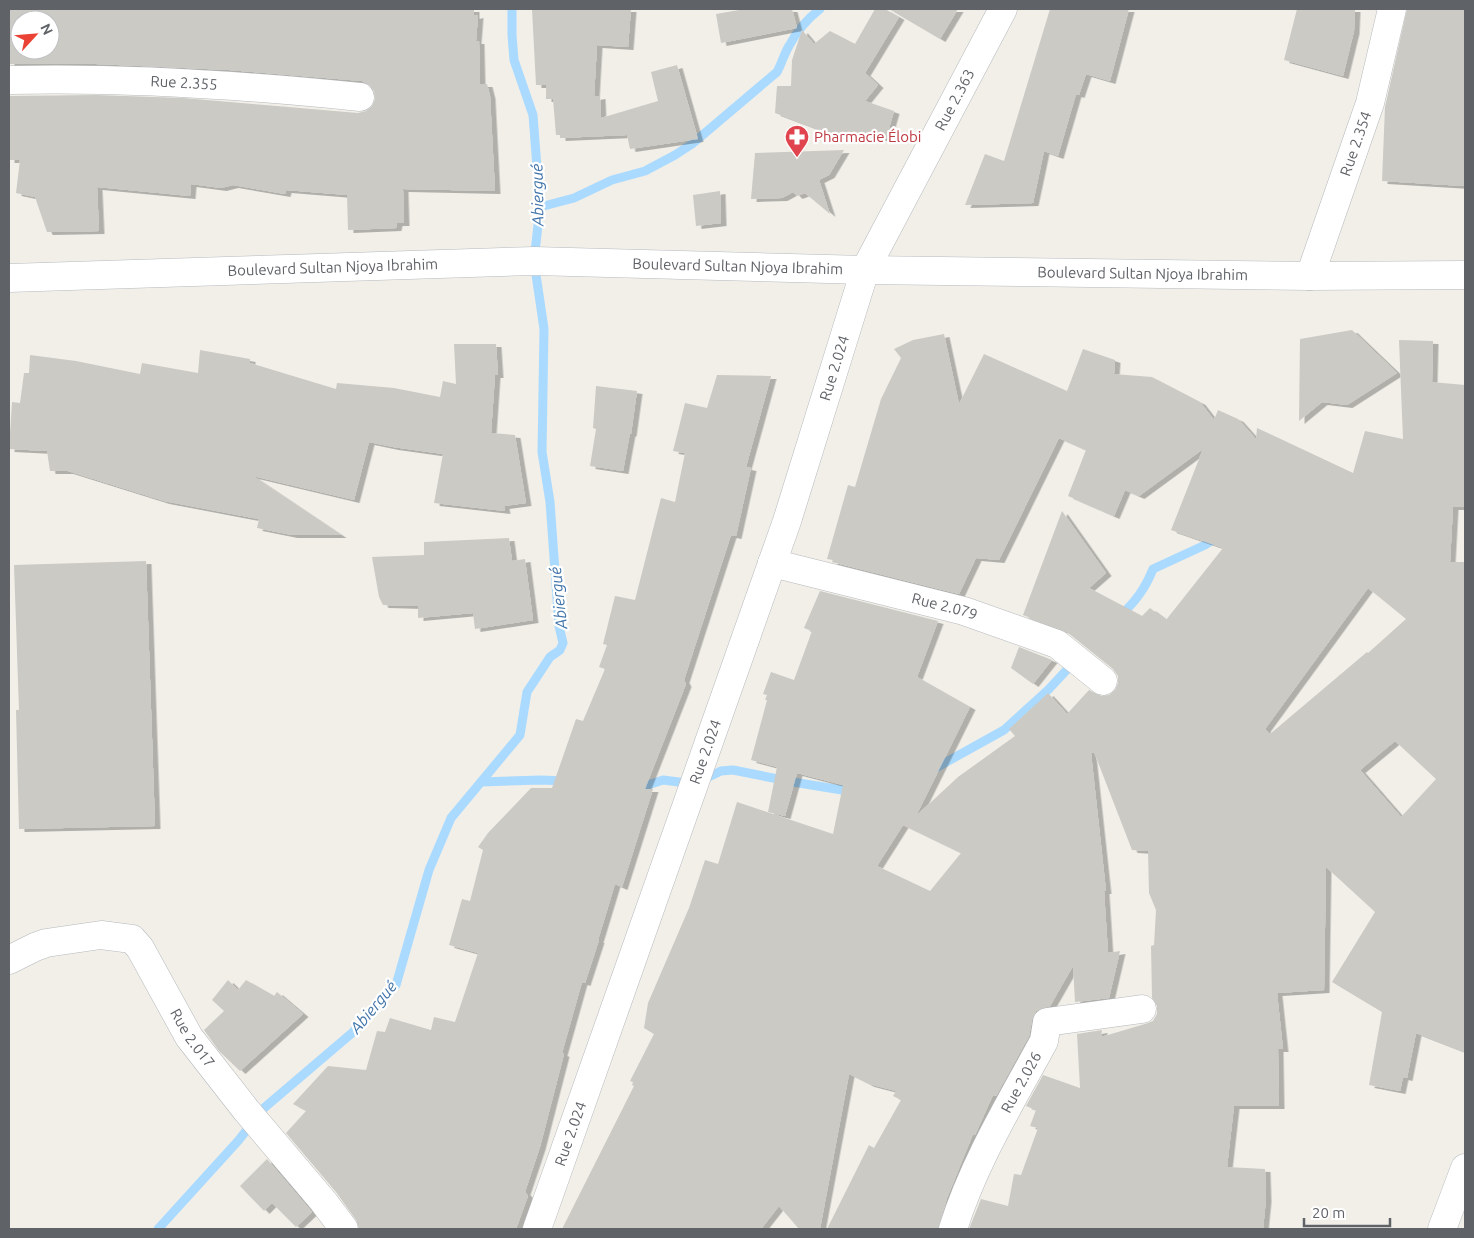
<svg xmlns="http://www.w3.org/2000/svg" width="1474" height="1238" viewBox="0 0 1474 1238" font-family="Ubuntu,sans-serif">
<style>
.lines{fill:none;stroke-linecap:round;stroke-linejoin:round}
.stream{stroke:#aadaff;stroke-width:9}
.building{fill:#cccac5;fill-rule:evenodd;filter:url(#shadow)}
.street-casing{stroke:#b5b8bc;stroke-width:29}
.secondary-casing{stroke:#b6babf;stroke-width:29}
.street{stroke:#fff;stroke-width:28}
.secondary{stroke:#fff;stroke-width:28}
.labels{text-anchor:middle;stroke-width:4.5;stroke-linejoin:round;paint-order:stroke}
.street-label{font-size:15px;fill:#5f6368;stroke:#fff}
.health-label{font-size:15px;fill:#be3a42;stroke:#fff;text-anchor:start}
.water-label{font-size:16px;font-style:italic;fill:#4174aa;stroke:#fff}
</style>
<defs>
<filter id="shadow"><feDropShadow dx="5.5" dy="3" stdDeviation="0" flood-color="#0004"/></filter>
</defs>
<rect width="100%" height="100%" fill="#f1efe8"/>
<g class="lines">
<g class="stream">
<path d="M540,207L574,198L612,180L645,171L675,155L692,144L777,72C782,63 784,54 789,46C797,31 807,19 820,9"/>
<path d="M1120,616C1135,602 1145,589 1153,569L1205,545L1211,541L1213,535"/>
<path d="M932,770L1004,730L1048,690L1075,661"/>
<path d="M481,782L541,780L565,781"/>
<path d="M635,785H648L663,780L694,784L721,771L733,770L793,782L854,792"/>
<path d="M158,1229L238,1141L264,1108L352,1033L396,985L429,870L451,818L520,735L527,692L550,657L560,650L563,643L559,626L550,502L542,452L544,329L534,261L540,207L533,115L514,60L512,35V9"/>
</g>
</g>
<g class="building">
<path d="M9,9H474V16L478,15L476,41H479L480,84H487L490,96L495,191L403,189L404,223H397L396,228L348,230L347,195L286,190L285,194L233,185L221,188L191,184L190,196L97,187L99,231L47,232L35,197L16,193L20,160H9V96L96,95L183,98L358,113L366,111L372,106L375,99L374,91L369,85L362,81L229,70L96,64H9ZM20,20H50V50H20Z"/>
<path d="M532,9H631L628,47L597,45L594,97L600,96L601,118L658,101L651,72L677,65L698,139L630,149L627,135L560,138V135H556L553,99H546V85H536Z"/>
<path d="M745,9H792L797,28L721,43L716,14Z"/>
<path d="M875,9H885L899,17L865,73L878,85L865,101L894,111L886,139L855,132L850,141L775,113L777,86H791L792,60L802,30L814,44L830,31L855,44Z"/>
<path d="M889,9H958L940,39Z"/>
<path d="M1050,9H1129L1110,81L1086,74L1079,95L1076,94L1058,156L1044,151L1033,203L965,205L985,154L1004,161Z"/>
<path d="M1297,9H1355L1354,31L1343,76L1284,60Z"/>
<path d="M1407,9H1465L1464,186L1382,181L1385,107Z"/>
<path d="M844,150L829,175L819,180L830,214L805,193L797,196L793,192L782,198L751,199L755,153Z"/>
<path d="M720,191L721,223L696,226L693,195Z"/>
<path d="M1352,330L1397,373L1347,405L1322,402L1299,421L1300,339Z"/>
<path d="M944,334L959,404L984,354L1067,391L1083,349L1115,360L1114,374L1152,377L1200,402L1214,420L1218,410L1238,419L1256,439L1257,428L1353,473L1365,431L1403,439L1399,340L1433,341L1432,382L1465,385V507H1453L1450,562H1465V1052L1416,1033L1407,1078L1403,1077L1400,1091L1369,1085L1382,1012L1332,982L1375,912L1326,867L1324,990L1277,993L1283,1049H1278L1279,1106H1234L1227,1167L1265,1169L1266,1199L1263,1229H969L981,1199L1008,1206L1014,1174L1021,1175L1038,1128L1030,1126L1036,1110L1026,1106L1043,1075L1080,1088L1077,1034L1102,1030L1101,1037L1145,1024L1153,1021L1157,1014V1006L1152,998L1151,946L1154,945L1156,910L1149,893L1148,851L1132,850L1094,752L1091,753L1106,891H1104L1108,953L1120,951L1109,998L1075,1002L1073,966L1050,1006L1036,1011L1032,1020L1029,1036L996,1096L993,1095L975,1135L973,1134L947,1198L938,1229H827L869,1145L874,1148L901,1100L893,1096L896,1091L869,1084L849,1074L820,1229H799L779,1206L761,1229H562L634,1086L632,1085L633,1082L630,1081L654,1034L644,1028L648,1003L689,908L705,860L718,864L737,802L833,834L843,785L797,773L785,816L768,812L777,767L751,760L767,700H765L767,695L763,694L771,672L794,680L812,631L804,628L820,591L938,621L917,677L970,707L916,816L958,777L1015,736L1009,729L1048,693L1067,714L1089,690L1101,696L1109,695L1115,690L1118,683V676L1113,669L1067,632L1023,615L1062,511L1106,573L1089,588L1142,616L1150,608L1166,620L1223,548L1171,530L1203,449L1139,496L1125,490L1114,516L1068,496L1086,450L1059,438L999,560L976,558L959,594L832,562L833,560L827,559L848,485L855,487L881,399L901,358L894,349L913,340ZM1368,588L1406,619L1368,653L1367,652L1270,734L1265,729ZM1395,741L1436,779L1401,817L1360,770ZM903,825L961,853L930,891L877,866Z"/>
<path d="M454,344H496L498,375H495L491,433L515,435L526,503L504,506L505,511L434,503L443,454L393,447L369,442L354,500L253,476L341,535H292L257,528L259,519L164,501L68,471H50L47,451L9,449L12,402L20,403L24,373H29L30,355L76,361L140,374L142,363L198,373L200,350L250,359V363L336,389L337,383L394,388L440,397L443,381L456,384Z"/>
<path d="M717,375L771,376L746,467L751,468L736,536L731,535L684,680L686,684L645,789H653L622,887L615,884L598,940H599L585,983L582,982L562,1053L564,1054L540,1147L525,1192L528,1196L516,1229H359L356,1220L336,1192L286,1133L306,1111L293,1104L328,1066L366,1070L377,1031L385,1032L390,1018L431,1030L434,1017L455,1022L478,953L449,945L462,899L470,901L483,850L478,847L488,833L531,788H552L576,719L583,721L605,669L599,667L607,645L603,644L615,596L635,600L661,498L675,502L685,453L673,451L685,403L707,408Z"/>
<path d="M596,386L637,391L631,434L630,433L623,471L590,466L596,429L593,428Z"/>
<path d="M509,538L512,561L525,559L533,620L475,629L473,613L418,618V606L383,605L379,597L372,557L424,555V542Z"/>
<path d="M146,561L155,826L19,829L16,710H19L14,565Z"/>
<path d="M1019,647L1052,660L1033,684L1011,668Z"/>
<path d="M228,980L238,990L246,980L274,996L277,992L303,1014L240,1071L219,1051L204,1030L224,1011L212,1000Z"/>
<path d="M267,1159L312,1212L296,1227L272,1203L264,1211L240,1186Z"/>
</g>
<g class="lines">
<defs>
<g id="street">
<path id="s1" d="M9,80C125,77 243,85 360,97"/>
<path id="s2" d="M1310,276L1370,103L1392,9"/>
<path id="s3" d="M772,563L964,611L1057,644L1103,681"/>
<path id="s4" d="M9,960L35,947L46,943L101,935L132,939L140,948L189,1037L246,1110L323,1201L344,1229"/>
<path id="s5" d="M537,1229L787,521L865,270L1003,9"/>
<path id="s6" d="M953,1229C974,1162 1011,1102 1044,1041L1047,1022L1142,1009"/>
</g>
<g id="secondary">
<path id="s7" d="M9,278L534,261L865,270L1310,276L1465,275"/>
<path d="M1442,1229L1465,1168"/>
</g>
</defs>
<use href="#street" class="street-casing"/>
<use href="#secondary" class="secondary-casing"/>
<use href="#street" class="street"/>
<use href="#secondary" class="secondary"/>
</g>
<defs>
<symbol id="pharmacy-pin" viewBox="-11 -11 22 30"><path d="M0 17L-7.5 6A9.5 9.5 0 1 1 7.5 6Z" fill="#e0444e" stroke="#fff"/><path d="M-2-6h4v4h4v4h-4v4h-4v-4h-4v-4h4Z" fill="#fff"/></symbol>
</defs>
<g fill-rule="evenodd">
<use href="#pharmacy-pin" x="783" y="123" width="28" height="38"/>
</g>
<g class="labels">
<g class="street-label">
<text dy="5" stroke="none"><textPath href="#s1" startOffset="175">Rue 2.355</textPath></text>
<text dy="5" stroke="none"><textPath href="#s5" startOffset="1206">Rue 2.363</textPath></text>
<text dy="5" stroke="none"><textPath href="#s2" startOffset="140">Rue 2.354</textPath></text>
<text dy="5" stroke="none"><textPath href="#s7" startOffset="729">Boulevard Sultan Njoya Ibrahim</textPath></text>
<text dy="5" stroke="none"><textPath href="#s7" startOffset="324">Boulevard Sultan Njoya Ibrahim</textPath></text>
<text dy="5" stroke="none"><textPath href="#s7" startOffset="1134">Boulevard Sultan Njoya Ibrahim</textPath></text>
<text dy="5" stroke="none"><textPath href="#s5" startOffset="911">Rue 2.024</textPath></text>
<text dy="5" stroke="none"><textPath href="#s3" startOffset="178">Rue 2.079</textPath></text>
<text dy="5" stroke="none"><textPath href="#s5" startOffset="506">Rue 2.024</textPath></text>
<text dy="5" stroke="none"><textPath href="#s4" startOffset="244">Rue 2.017</textPath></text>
<text dy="5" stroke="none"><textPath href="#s6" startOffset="162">Rue 2.026</textPath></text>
<text dy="5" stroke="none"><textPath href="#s5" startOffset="101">Rue 2.024</textPath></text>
</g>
<g class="health-label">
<text x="814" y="142">Pharmacie Élobi</text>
</g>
<g class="water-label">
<text transform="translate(537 195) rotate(-91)" y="6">Abiergué</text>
<text transform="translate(558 598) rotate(-96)" y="6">Abiergué</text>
<text transform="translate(373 1007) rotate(-50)" y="6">Abiergué</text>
</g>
</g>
<rect width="1474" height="1238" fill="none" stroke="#5f6368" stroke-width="20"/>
<g transform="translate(35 35) rotate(64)"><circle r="24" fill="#ffffff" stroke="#bfc1c3"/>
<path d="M0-4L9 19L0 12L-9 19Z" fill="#ea4335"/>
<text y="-8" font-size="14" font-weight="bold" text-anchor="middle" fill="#5f6368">N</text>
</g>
<path d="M1304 1218v8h86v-8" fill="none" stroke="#5f6368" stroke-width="2.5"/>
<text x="1312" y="1218" font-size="15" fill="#5f6368" stroke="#ffffff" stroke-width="4" paint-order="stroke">20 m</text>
</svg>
